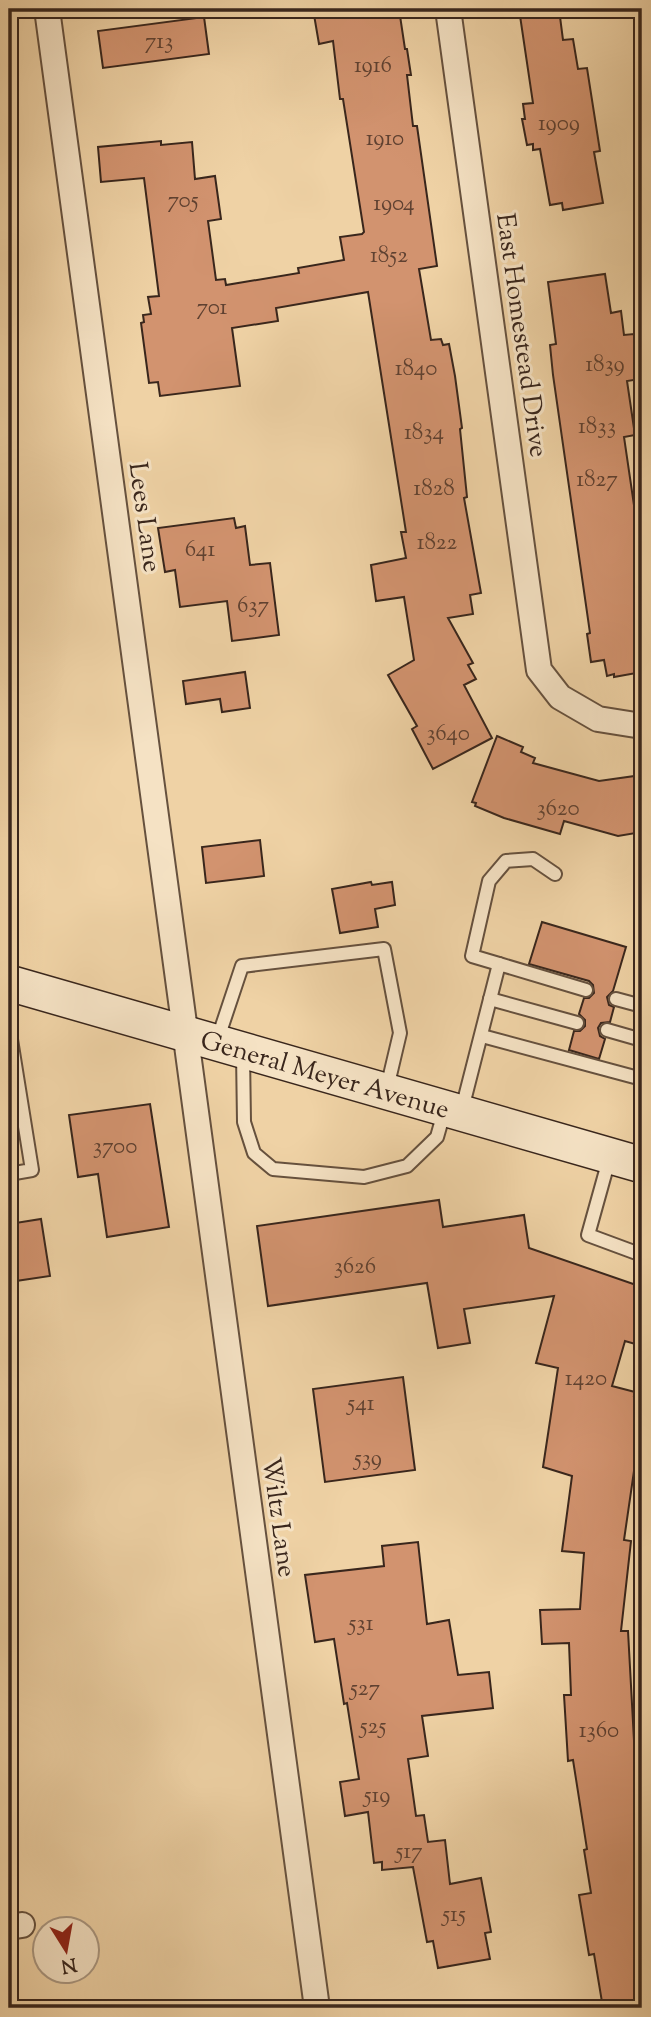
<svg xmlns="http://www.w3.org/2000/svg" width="651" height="2017" viewBox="0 0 651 2017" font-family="'Sorts Mill Goudy',serif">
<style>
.building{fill:#d2936f;stroke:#39261c;stroke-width:2}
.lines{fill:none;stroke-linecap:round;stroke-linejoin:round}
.service-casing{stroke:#66513e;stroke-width:16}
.minor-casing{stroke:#66513e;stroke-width:28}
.secondary-casing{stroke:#39261c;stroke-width:38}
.service{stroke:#f5e2c4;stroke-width:12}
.minor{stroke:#f5e2c4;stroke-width:24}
.secondary{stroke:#f5e2c4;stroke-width:35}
.labels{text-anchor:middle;stroke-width:6;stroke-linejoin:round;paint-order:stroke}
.number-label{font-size:23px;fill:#5f4131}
.street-label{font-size:26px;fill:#39261c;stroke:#f5e2c4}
</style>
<rect width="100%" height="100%" fill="#efd2a5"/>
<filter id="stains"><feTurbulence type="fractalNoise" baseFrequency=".00286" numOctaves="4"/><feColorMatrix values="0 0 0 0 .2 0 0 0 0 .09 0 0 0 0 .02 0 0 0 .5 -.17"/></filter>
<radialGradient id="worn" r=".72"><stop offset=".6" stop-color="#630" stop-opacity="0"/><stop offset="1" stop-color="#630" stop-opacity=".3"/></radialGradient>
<g class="building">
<path d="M313,9H399L405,49H407L411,75H407L413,126H417L437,266L419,269L431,340L441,339L443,345L449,344L455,376L462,428L460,429L467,497L464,498L481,593L470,595L473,614L448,618L473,663L468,665L476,679L464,685L492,738L433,769L412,729L417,726L388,675L414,660L404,597L376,601L371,565L406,558L401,532H406L368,292L276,308L278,321L232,328L240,386L160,396L158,382L149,383L141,323L144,322L143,315L151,314L148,297L159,296L144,178L101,182L98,147L161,141V145L192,142L195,179L215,176L221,219L208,221L216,280L225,279L226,285L299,273L298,268L344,260L340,237L362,234L364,232L343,99H340L333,41L319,44Z"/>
<path d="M519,9H559L563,40L573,39L578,69L587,68L600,151L594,152L603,203L563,210L562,203L550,205L540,149L533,150V144L527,145L522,119H525L523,104L533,103Z"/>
<path d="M204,17L209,54L103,68L98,31Z"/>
<path d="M605,274L611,313L621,311L624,335L634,334L640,379L627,381L635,435L624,437L635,512L642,510V672L614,677V674L607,676L604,660L591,662L587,634L590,633L553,375L550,345L556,344L548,282Z"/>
<path d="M234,518L236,528L245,526L250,565L270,563L279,635L232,641L227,601L180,607L175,570L165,572L158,528Z"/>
<path d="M245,672L250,708L222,712L220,699L186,704L183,681Z"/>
<path d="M497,736L523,747L521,752L535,758L533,763L599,781L642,775V832L618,836L564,821L560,834L504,818L475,806L476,803L472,802Z"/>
<path d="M260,840L264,876L206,883L202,847Z"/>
<path d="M371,882L372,885L392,882L395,905L375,909L378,927L340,933L332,889Z"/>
<path d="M542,922L626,947L613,991L607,997L609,1005L614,1007L610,1022L601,1023L598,1028L600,1036L605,1039L599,1059L569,1050L574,1031H580L585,1026V1020L579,1014L584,998H589L594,993L593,985L589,981L529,964Z"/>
<path d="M150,1104L169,1227L107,1237L98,1174L78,1177L69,1115Z"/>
<path d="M439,1200L443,1227L524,1215L529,1248L642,1287V1346L625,1341L612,1386L635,1392L634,1396L642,1398V1416L624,1540L631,1541L621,1631H628L636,1777L642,1776V1978L635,1979L640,2008H603L594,1954L589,1955L579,1895L591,1893L584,1850L587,1849L573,1760L568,1761L564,1695H571L569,1643L542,1644L540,1610L580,1609L584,1553L562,1551L572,1476L543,1467L558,1368L536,1363L554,1296L464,1309L470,1343L438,1348L427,1283L268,1306L257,1226Z"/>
<path d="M41,1219L50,1276L9,1282V1224Z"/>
<path d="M403,1377L415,1470L325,1482L313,1389Z"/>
<path d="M418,1542L427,1624L449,1620L458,1675L489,1672L493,1708L422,1716L428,1756L408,1759L416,1816L424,1815L428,1842L445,1840L450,1884L481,1878L491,1932L485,1933L490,1959L438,1968L433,1941L427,1942L413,1867L382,1870V1862L374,1863L368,1812L345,1816L340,1782L359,1779L347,1703L344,1704L334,1639L315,1642L305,1575L384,1566L382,1546Z"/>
</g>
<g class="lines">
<defs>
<g id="service">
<path d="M499,964L472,956L489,881L506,861L533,859L555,874"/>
<path d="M490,999L577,1023"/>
<path d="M616,999L642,1006"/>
<path d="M9,1027L32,1170L9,1174"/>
<path d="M607,1030L642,1040"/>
<path d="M482,1036L642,1079"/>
<path d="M217,1041L242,966L384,949L400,1033L387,1088"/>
<path d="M243,1054L244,1122L254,1153L273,1169L364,1177L407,1166L437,1137L445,1109"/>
<path d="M462,1109L499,964L586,990"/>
<path d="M610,1156L588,1235L642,1255"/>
</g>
<g id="minor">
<path d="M47,9L317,2008"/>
<path d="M448,9L539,670L560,697L598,719L642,726"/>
<path d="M9,1927L22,1925"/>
</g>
<g id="secondary">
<path id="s1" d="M9,983L642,1165"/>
</g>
</defs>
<use href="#service" class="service-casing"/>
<use href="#minor" class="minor-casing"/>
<use href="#secondary" class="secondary-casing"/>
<use href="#service" class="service"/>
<use href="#minor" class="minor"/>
<use href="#secondary" class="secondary"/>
</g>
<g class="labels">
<g class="number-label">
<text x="159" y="48">713</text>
<text x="373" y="72">1916</text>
<text x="559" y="130">1909</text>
<text x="385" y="145">1910</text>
<text x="183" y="207">705</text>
<text x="394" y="210">1904</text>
<text x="389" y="262">1852</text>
<text x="212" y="314">701</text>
<text x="605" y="371">1839</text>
<text x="416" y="375">1840</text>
<text x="597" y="433">1833</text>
<text x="424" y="439">1834</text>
<text x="597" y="486">1827</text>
<text x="434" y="495">1828</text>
<text x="437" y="549">1822</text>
<text x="200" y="556">641</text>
<text x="253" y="612">637</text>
<text x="448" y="740">3640</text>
<text x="558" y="815">3620</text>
<text x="115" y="1153">3700</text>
<text x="355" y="1273">3626</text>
<text x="586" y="1385">1420</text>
<text x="361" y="1410">541</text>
<text x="368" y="1465">539</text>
<text x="361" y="1630">531</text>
<text x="365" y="1695">527</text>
<text x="373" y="1733">525</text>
<text x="599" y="1737">1360</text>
<text x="377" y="1802">519</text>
<text x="409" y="1858">517</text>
<text x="454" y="1921">515</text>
</g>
<g class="street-label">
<text transform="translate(523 335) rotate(82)" y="9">East Homestead Drive</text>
<text transform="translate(146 517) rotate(82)" y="9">Lees Lane</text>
<text dy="9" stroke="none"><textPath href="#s1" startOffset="329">General Meyer Avenue</textPath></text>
<text transform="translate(280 1517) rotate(82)" y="9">Wiltz Lane</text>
</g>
</g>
<rect width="651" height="2017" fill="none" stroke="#efd2a5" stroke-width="35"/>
<rect x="10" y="10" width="630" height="1996" fill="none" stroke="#39261c" stroke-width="3.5"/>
<rect x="18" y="18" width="616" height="1982" fill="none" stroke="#39261c" stroke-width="2"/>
<g transform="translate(66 1950) rotate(169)"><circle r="33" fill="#f5e2c4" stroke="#aa9781" stroke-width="2"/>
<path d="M0-5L12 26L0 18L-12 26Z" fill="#8f2418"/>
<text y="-10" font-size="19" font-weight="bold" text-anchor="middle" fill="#39261c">N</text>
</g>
<rect width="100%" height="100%" filter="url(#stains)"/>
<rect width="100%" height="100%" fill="url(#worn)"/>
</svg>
